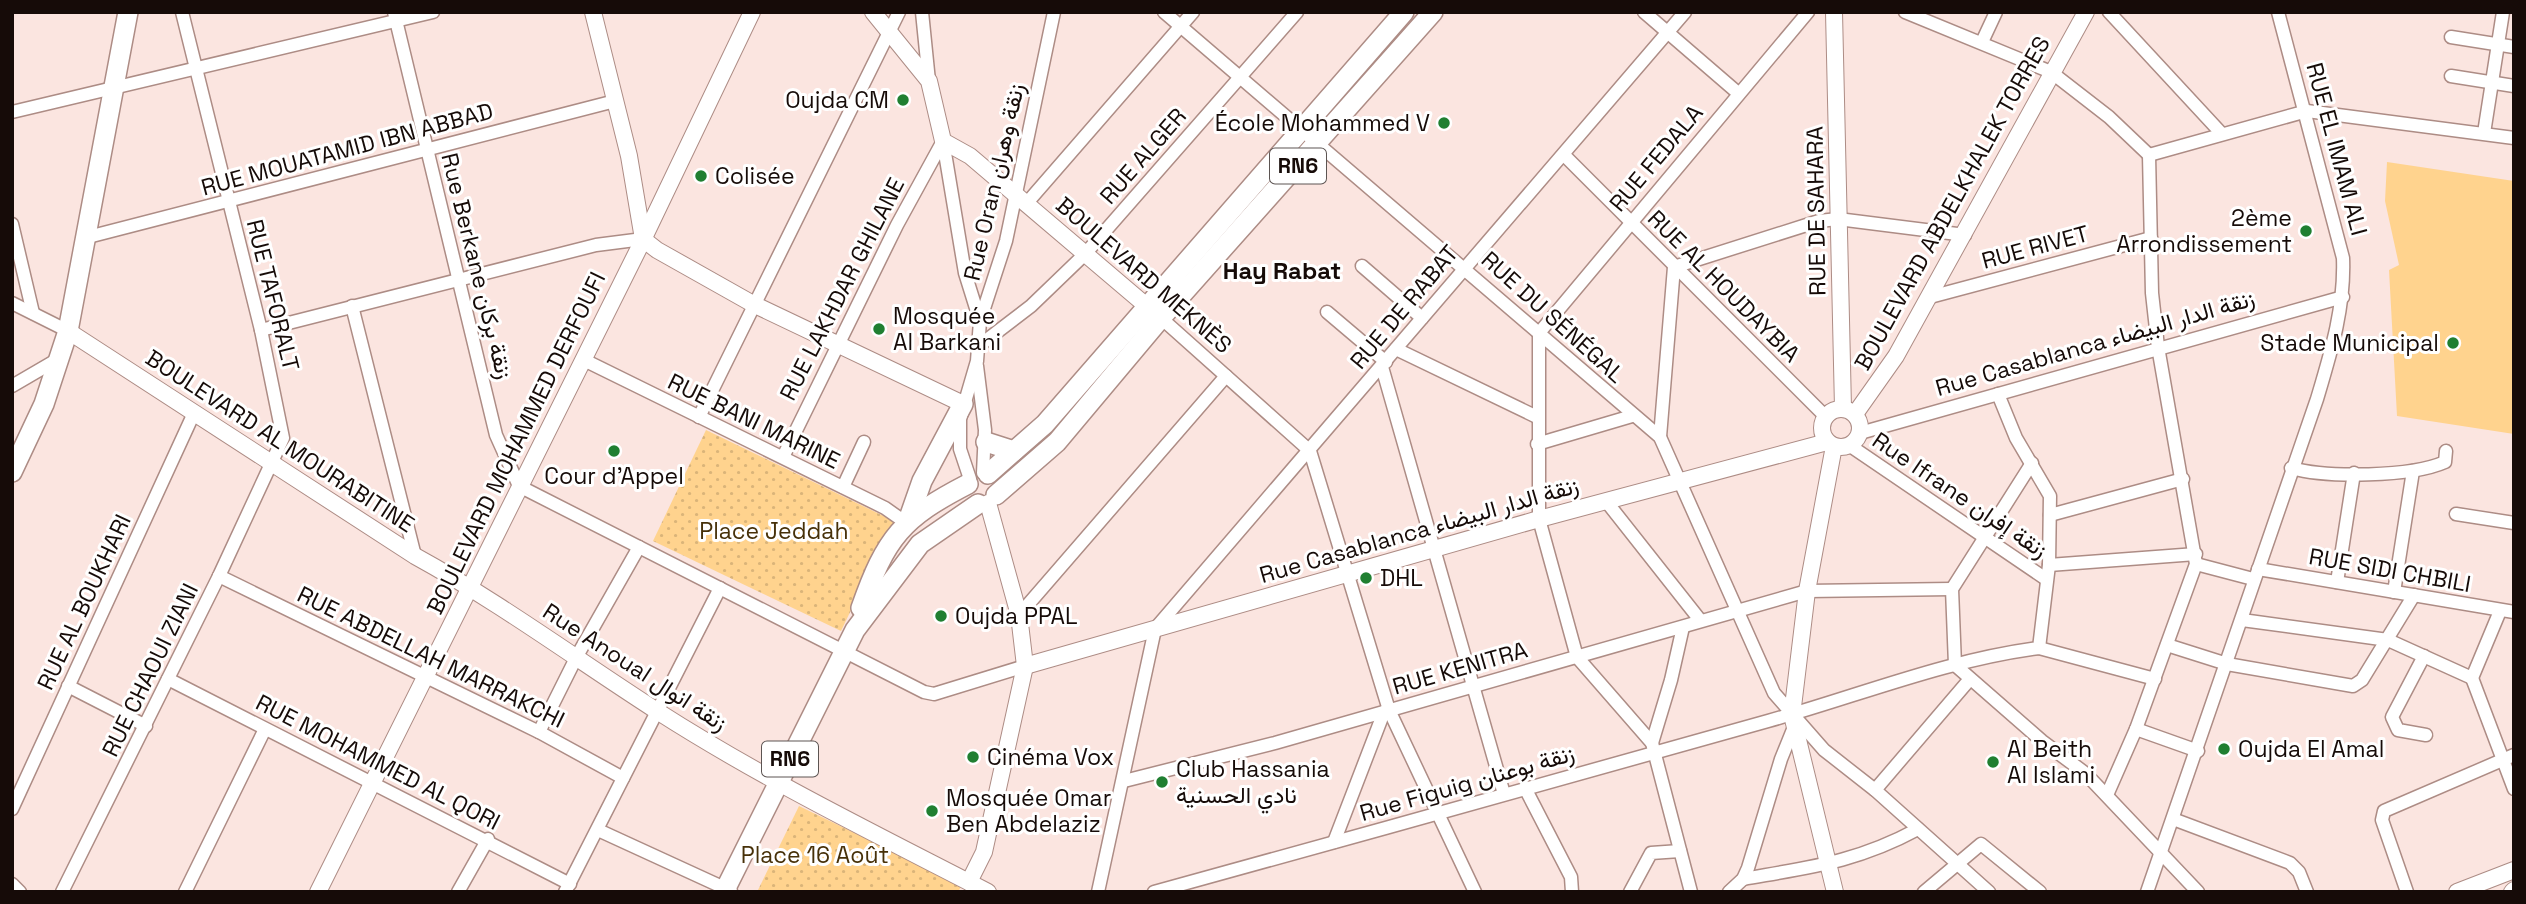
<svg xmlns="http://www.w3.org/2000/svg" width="2526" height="904" viewBox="0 0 2526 904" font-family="'Space Grotesk',Vazirmatn,sans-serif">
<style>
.green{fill:#ffd38e}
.park{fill:url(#park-dots)}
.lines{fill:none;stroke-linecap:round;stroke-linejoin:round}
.street-casing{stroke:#ad8c85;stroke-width:15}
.secondary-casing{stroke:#ad8c85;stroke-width:18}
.primary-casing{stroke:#ad8c85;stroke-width:22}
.street{stroke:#fff;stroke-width:12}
.secondary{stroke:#fff;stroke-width:16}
.primary{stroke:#fff;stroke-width:19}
.poi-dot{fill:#207f31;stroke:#fff;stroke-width:2.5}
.labels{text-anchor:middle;stroke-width:6;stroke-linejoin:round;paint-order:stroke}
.shield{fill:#fff;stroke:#5c5452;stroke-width:2}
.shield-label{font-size:21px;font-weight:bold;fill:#160b08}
.poi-label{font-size:23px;fill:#160b08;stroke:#fff;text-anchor:start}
.street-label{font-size:23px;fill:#160b08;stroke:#fff}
.park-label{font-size:23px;fill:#473109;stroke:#fff}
.neighbourhood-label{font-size:24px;font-weight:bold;fill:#160b08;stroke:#fff}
</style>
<defs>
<pattern id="park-dots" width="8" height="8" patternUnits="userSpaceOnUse" patternTransform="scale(1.75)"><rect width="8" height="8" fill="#ffd38e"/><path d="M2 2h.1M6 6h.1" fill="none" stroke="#dab479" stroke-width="1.8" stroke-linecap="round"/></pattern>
</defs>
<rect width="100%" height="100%" fill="#fbe5e0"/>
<path class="green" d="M2387,162L2514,181V434L2397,416L2389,270L2399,265L2385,201Z"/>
<g class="park">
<path d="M706,430L894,521L841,631L653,541Z"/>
<path d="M799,806L962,885L958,892L758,890Z"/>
</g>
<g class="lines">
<defs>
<g id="street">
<path d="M394,12L496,435L519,486L924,692L934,694L1025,666"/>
<path d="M922,12L929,81"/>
<path d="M1164,12L1660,437L1774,693L1824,750L1875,790L1989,892"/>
<path d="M1644,12L1738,93"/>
<path d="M1905,12L2051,72L2109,117L2149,155"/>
<path d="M2109,12L2222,134"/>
<path d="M2451,37L2514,47"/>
<path d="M1982,42L1996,12"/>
<path d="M2451,76L2514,86"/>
<path d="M12,112L433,12"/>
<path d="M2484,133L2503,12"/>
<path d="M943,141L965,273L980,321"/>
<path d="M1564,155L1825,416"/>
<path d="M2149,155L2307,111L2514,138"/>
<path d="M1026,204L1193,12"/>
<path d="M12,224L33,313"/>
<path d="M88,237L615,101"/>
<path d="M1362,266L1422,318"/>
<path d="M1930,297L2151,238"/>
<path d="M12,303L68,331"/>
<path d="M352,306L415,556"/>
<path d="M1327,312L1386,362"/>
<path d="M1161,318L1310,451L1389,710L1475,892"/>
<path d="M261,330L596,245L643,239"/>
<path d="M980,345L1031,306L1085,254L1297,12"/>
<path d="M1396,349L1537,417"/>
<path d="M584,360L885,508L905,522"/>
<path d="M977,366L985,430L983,473"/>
<path d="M1382,367L1504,794"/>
<path d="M12,386L60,358"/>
<path d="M1998,394L2016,438L2050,496L2049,565L2039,648"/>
<path d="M699,417L899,12"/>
<path d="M1860,433L2343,297"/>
<path d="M1660,437L1674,267L1819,221L1838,219L1965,235"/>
<path d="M1537,444L1632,416"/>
<path d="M1849,445L2046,579"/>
<path d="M783,457L897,225L943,141"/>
<path d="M2032,463L1952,589L1955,665L2042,741L2085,773L2198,892"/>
<path d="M2291,468C2327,478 2411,477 2445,462L2446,451"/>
<path d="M970,479L960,449V419L977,361L980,321L1006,241L1054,12"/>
<path d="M843,487L864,442"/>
<path d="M1606,501L1700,620"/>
<path d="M2456,514L2514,523"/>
<path d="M2050,515L2183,479"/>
<path d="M2196,564L2253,579"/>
<path d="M2049,565L2196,554"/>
<path d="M2258,569L2514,612"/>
<path d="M219,576L539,732L623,778"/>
<path d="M2337,582L2354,473"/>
<path d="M2394,592L2413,471"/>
<path d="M1019,615L1226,376"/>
<path d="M2242,620L2388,640L2472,678"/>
<path d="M2167,645L2227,664L2353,686L2362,680L2414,595"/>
<path d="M2424,656L2392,717L2398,730L2426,735"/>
<path d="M2472,678L2514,789"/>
<path d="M2472,678L2500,611"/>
<path d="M168,679L570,884"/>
<path d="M68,686L146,726"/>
<path d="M2136,729L2198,751"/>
<path d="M539,732L577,656L639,547"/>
<path d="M1652,743L1671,680L1683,627"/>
<path d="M1124,781L1275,743L1807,591L1952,589"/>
<path d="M1525,788L1571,877L1572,892"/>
<path d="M1875,790L1970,679"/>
<path d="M2107,795L2136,729L2196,564L2158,347L2152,293L2149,155"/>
<path d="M12,809L194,413"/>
<path d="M2173,819L2290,863L2299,872L2307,892"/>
<path d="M598,830L731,891"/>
<path d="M1334,842L1384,712"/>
<path d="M1743,879C1811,867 1857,862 1918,829"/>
<path d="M12,884L20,892"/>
<path d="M62,892L219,576L283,438L261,330L182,12"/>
<path d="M185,892L265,729"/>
<path d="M458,892L488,839"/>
<path d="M565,892L720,588"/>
<path d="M1098,892L1155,629L1685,12"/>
<path d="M1154,892C1359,836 1563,778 1768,721C1858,696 1946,660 2039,648L2155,679"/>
<path d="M1630,892L1651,853L1680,851"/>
<path d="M1691,892L1652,743L1577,657L1539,519V333L1808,12"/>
<path d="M1729,892L1743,879L1748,868L1781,759L1794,727"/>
<path d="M1924,892L1981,844L2040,892"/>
<path d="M2147,892L2317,399C2331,352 2345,307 2343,258L2278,12"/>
<path d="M2407,892L2382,820L2384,811L2514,755"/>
</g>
<g id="secondary">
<path d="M593,12L629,156L643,239L657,250L753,304L963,404"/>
<path d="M873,12L929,81L943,141L970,156L1156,314"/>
<path d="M1834,12L1843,408"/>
<path d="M68,331L415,556C499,602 576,659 657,711C763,779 876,834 988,892"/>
<circle cx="1841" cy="428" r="19"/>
<path d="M1855,414L1896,356L2086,12"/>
<path d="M1834,446L1807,591L1792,715L1835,892"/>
<path d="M1025,666L1539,519L1827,442"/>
<path d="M969,882L984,852L1025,666L1019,615L988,503"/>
<path d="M318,892L641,244L752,12"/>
<path d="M2457,892L2514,870"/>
<path d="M2512,892L2514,890"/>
</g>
<g id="primary">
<path d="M986,442L1014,451"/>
<path d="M12,472L44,404L68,331L128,12"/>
<path d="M988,474L1045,424L1404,12"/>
<path d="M996,495L1057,442L1161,318L1433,12"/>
<path d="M909,518L922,481L963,404"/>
<path d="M861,608C886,537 902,518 968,484"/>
<path d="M724,892L855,630L920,544L978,504"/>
</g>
</defs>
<use href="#street" class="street-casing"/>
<use href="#secondary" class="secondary-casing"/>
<use href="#primary" class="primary-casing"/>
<use href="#street" class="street"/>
<use href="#secondary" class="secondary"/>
<use href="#primary" class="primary"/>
</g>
<g class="poi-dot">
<circle cx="903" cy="100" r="7"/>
<circle cx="1444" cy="123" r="7"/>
<circle cx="701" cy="176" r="7"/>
<circle cx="2306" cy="231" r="7"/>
<circle cx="879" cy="329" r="7"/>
<circle cx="2453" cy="343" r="7"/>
<circle cx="614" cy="451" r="7"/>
<circle cx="1366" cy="578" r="7"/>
<circle cx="941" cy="616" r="7"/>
<circle cx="2224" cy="749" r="7"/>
<circle cx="973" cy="757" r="7"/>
<circle cx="1993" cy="762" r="7"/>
<circle cx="1162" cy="782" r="7"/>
<circle cx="932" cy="811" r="7"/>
</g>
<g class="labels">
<g class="shield">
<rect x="1270" y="148.5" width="56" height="35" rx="5"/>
<rect x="762" y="741.5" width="56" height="35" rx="5"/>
</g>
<g class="shield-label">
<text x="1298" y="173">RN6</text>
<text x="790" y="766">RN6</text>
</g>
<g class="poi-label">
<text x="889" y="108" text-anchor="end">Oujda CM</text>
<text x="1430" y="131" text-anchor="end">École Mohammed V</text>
<text x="715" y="184">Colisée</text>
<text x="2292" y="226" text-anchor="end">2ème<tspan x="2292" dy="26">Arrondissement</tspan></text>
<text x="893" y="324">Mosquée<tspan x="893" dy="26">Al Barkani</tspan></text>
<text x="2439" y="351" text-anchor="end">Stade Municipal</text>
<text x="614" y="484" text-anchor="middle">Cour d'Appel</text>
<text x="1380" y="586">DHL</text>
<text x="955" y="624">Oujda PPAL</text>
<text x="2007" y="757">Al Beith<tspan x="2007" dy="26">Al Islami</tspan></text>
<text x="2238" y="757">Oujda El Amal</text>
<text x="987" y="765">Cinéma Vox</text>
<text x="1176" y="777">Club Hassania<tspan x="1176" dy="26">نادي الحسنية</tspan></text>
<text x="946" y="806">Mosquée Omar<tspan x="946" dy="26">Ben Abdelaziz</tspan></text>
</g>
<g class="street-label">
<text transform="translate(347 149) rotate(-15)" y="8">RUE MOUATAMID IBN ABBAD</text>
<text transform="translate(2337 149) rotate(75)" y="8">RUE EL IMAM ALI</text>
<text transform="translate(1143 156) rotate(-49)" y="8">RUE ALGER</text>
<text transform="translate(1656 158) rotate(-50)" y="8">RUE FEDALA</text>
<text transform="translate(994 182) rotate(-77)" y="8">Rue Oran زنقة وهران</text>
<text transform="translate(1952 203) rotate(-61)" y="8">BOULEVARD ABDELKHALEK TORRES</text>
<text transform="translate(1816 211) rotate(-91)" y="8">RUE DE SAHARA</text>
<text transform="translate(2035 247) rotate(-15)" y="8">RUE RIVET</text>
<text transform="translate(477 266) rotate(76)" y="8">Rue Berkane زنقة بركان</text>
<text transform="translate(1144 275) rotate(41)" y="8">BOULEVARD MEKNÈS</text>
<text transform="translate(1724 286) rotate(45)" y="8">RUE AL HOUDAYBIA</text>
<text transform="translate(842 289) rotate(-63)" y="8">RUE LAKHDAR GHILANE</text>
<text transform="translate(273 295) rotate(76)" y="8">RUE TAFORALT</text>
<text transform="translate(1404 307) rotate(-50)" y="8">RUE DE RABAT</text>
<text transform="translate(1553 317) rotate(42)" y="8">RUE DU SÉNÉGAL</text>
<text transform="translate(2095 343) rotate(-16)" y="8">Rue Casablanca زنقة الدار البيضاء</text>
<text transform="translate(754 421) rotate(26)" y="8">RUE BANI MARINE</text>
<text transform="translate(280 441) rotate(33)" y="8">BOULEVARD AL MOURABITINE</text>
<text transform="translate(516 443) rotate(-64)" y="8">BOULEVARD MOHAMMED DERFOUFI</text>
<text transform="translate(1960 495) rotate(34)" y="8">Rue Ifrane زنقة إفران</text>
<text transform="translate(1419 530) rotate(-16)" y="8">Rue Casablanca زنقة الدار البيضاء</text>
<text transform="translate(2390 570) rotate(10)" y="8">RUE SIDI CHBILI</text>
<text transform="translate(84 602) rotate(-65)" y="8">RUE AL BOUKHARI</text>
<text transform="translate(431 657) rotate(26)" y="8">RUE ABDELLAH MARRAKCHI</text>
<text transform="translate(635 667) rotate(33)" y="8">Rue Anoual زنقة انوال</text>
<text transform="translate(1460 668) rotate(-16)" y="8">RUE KENITRA</text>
<text transform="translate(150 670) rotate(-64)" y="8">RUE CHAOUI ZIANI</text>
<text transform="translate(378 762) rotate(27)" y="8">RUE MOHAMMED AL QORI</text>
<text transform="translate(1467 783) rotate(-16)" y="8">Rue Figuig زنقة بوعنان</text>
</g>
<g class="park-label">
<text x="774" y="539">Place Jeddah</text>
<text x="815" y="863">Place 16 Août</text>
</g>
<g class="neighbourhood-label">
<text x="1282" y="279">Hay Rabat</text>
</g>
</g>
<rect width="2526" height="904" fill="none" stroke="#160b08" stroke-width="28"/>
</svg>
